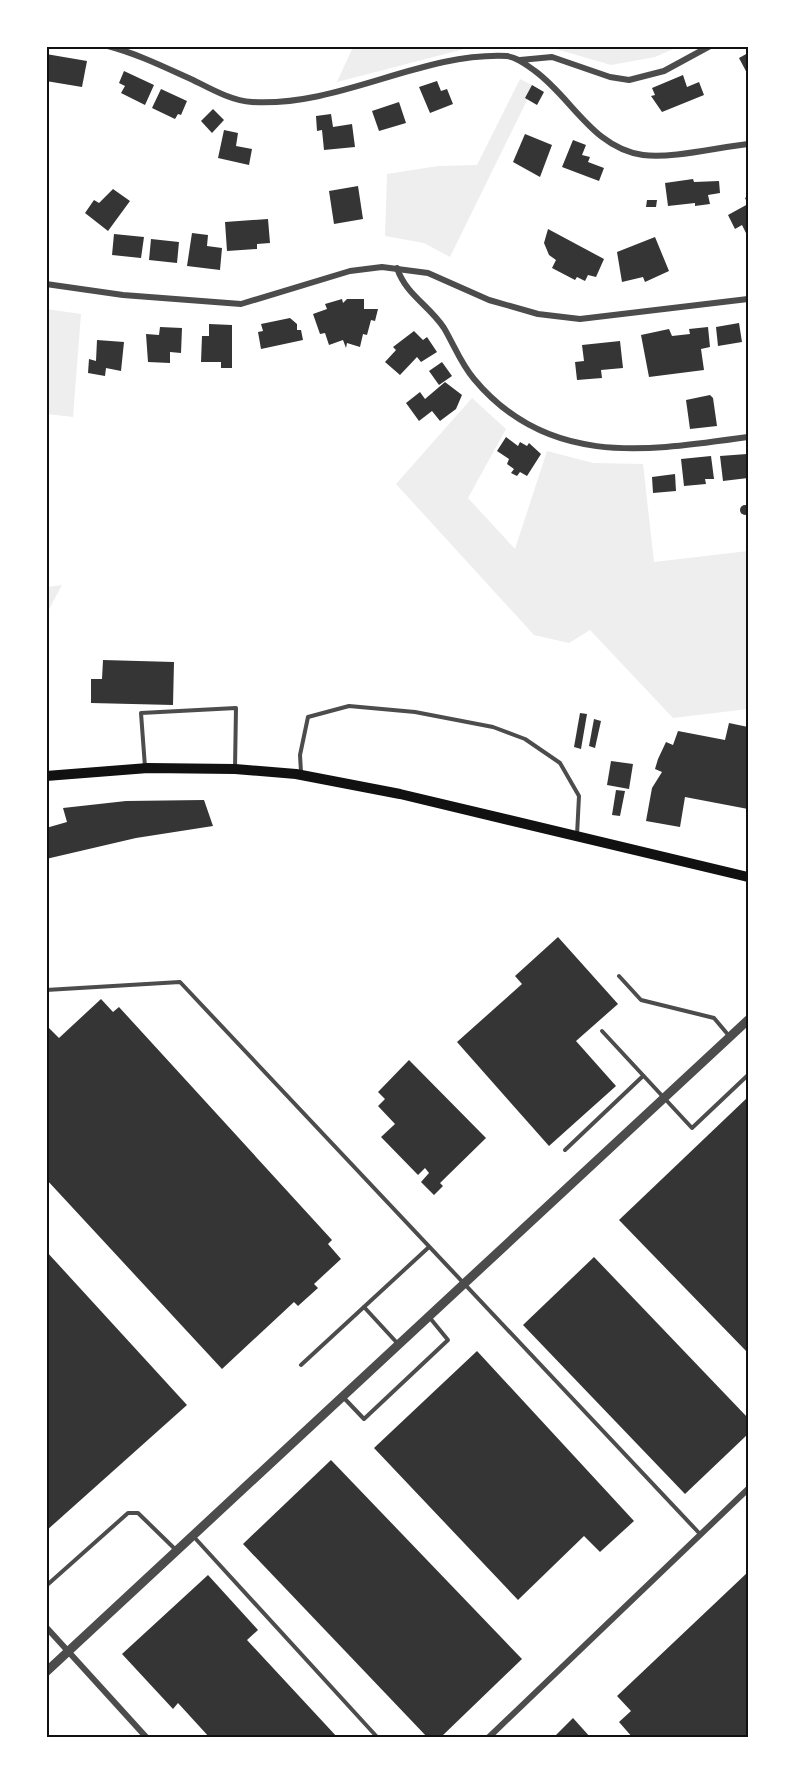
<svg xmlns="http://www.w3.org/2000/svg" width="795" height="1784" viewBox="0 0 795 1784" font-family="'Sofia Sans Condensed',sans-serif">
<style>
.green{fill:#eee}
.building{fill:#353535}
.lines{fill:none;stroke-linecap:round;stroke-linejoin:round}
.service{stroke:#4c4c4c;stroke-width:4}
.minor{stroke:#4c4c4c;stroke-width:6}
.tertiary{stroke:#4c4c4c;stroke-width:9}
.secondary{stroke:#111;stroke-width:10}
.neatline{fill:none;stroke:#111;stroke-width:2}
</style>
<rect width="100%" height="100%" fill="#fff"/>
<g class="green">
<path d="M353,47V46L472,47L337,82Z"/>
<path d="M533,47H678L655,57L611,65L556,49Z"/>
<path d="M520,79L534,86L450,257L424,243L385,236L387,174L438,166L477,165Z"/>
<path d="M46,309L81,314L73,417L47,414Z"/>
<path d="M472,398L506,429L468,498L515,549L547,451L593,463L643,464L654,562L748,551V709L673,718L590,630L569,643L534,635L396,484Z"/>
<path d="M62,585L47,613V587Z"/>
</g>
<g class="building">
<path d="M748,53V75L739,58Z"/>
<path d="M46,54L87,61L82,87L46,81Z"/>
<path d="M124,71L154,85L145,105L121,93L125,86L119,83Z"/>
<path d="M683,75L687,87L699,82L704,95L662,112L651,96L655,95L652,88Z"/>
<path d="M437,81L441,91L447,89L453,104L430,113L419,87Z"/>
<path d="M532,85L544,92L537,105L525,98Z"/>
<path d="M161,89L187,101L181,115L178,114L175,119L152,108Z"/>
<path d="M399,102L406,123L379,131L372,111Z"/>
<path d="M213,109L224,120L212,133L201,121Z"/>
<path d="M331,114L333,127L352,124L355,147L324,150L322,130L317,131L316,116Z"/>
<path d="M224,130L238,133L236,146L252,149L249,165L218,158Z"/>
<path d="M525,134L552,145L540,177L513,162Z"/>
<path d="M573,140L586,145L582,155L590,157L588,162L604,168L599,181L562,167Z"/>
<path d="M693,179L694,182L719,181L720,193L708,195L710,204L695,206V203L668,206L665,183Z"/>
<path d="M358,186L363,219L334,224L329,191Z"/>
<path d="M113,189L130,201L108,231L85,213L94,200L99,203Z"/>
<path d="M748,196V237L742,225L735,229L728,215L748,204L745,198Z"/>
<path d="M647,200H657L656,207H646Z"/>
<path d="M268,219L270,243L257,244V249L227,251L225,222Z"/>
<path d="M548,229L604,259L596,277L588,275L585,281L577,277L575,280L552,268L556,260L549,255L544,243Z"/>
<path d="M192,233L208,235L207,246L222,248L220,270L187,266Z"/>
<path d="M114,234L144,237L141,258L112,255Z"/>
<path d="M655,237L669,271L645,282L643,277L622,282L617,252Z"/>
<path d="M151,239L179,242L177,263L149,260Z"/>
<path d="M342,299L343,303L347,299H364V309H378L375,321L371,320L367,335L363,334L360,347L347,343L346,348L343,340L329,345L325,333L320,334L313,314L327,309L325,304Z"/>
<path d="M290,318L297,324V330H301L303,340L261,349L258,332L263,331L261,324Z"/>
<path d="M739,323L742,342L718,346L716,327Z"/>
<path d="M209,324L232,325V368H221V362H201L202,336H209Z"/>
<path d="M160,327L182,328L181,353L170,352V363L148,362L146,334L159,335Z"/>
<path d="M708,327L710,347L701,349L704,370L649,377L641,335L669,329L672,336L690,334L689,329Z"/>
<path d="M414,331L423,340L427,337L437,352L421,362L417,357L400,375L385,362L396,350L393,347Z"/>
<path d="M97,340L124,342L121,371L106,368L105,376L88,373L89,359L96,361Z"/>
<path d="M620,341L623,368L601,370L602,378L577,380L575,362L584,361L582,345Z"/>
<path d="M442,362L452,376L439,385L429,371Z"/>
<path d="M445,382L462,395L456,409L440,421L432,411L419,421L406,403L420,392L425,399Z"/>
<path d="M710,395L713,398L717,426L690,429L686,400Z"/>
<path d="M506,437L518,446L520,442L527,446L529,443L541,454L527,476L520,472L517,476L511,473L514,469L507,464L509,459L497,451Z"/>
<path d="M747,454L748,478L723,481L720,456Z"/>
<path d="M711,456L714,479H705L706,484L684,486L681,459Z"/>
<path d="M675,474L676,491L653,493L652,477Z"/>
<circle cx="745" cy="510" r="5"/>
<path d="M103,660L174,662L173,705L91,703V679H102Z"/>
<path d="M580,713L587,714L581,749L574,747Z"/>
<path d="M594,719L601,721L595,748L589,746Z"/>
<path d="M729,723L748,727V809L685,797L680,827L646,821L652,788L662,772L655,769L658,759L666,742L673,745L678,731L725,740Z"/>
<path d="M611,761L633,764L629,789L607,785Z"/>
<path d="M616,790L625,791L620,816L612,815Z"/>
<path d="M204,800L213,826L136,838L46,859V828L67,822L63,808L126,801Z"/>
<path d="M558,937L618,1004L576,1041L616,1086L549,1146L457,1042L522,984L515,976Z"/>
<path d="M101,999L113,1012L119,1007L332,1240L328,1244L341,1259L314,1284L318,1288L298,1306L294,1302L222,1369L46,1179V1025L59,1038Z"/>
<path d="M409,1060L486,1138L440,1183L443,1186L434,1195L421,1182L429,1173L425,1168L418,1175L381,1137L395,1124L378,1106L385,1099L378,1092Z"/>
<path d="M748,1097V1353L619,1220Z"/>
<path d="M46,1251L187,1405L46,1531Z"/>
<path d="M594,1257L748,1418V1434L685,1494L523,1325Z"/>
<path d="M477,1351L634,1521L600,1552L584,1536L518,1600L374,1448Z"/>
<path d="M331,1460L522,1659L440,1738H428L243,1544Z"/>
<path d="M748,1572V1738H633L619,1722L631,1711L617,1696Z"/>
<path d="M208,1575L258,1630L247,1640L338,1738H210L178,1703L173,1709L122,1654Z"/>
<path d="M573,1718L591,1738H553Z"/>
</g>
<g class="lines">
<g class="service">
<path d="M145,767L141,713L236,708L235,768"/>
<path d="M301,772L300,755L308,717L349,706L415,712L493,727L525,739L560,763L579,796L577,835"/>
<path d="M619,976L641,1000L714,1018L730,1037"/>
<path d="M46,990L180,982L700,1534"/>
<path d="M602,1031L692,1128L748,1075"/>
<path d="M565,1150L643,1076"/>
<path d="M364,1307L399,1345"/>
<path d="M301,1365L429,1247"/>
<path d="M344,1398L364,1419L448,1340L430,1318"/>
<path d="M194,1537L378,1738"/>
<path d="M46,1586L128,1513H138L176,1550"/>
</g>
<g class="minor">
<path d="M108,46C138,54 164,67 193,80C211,89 232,101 252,102C341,107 420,52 507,56C519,58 526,65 535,71C572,98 593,148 643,155C671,159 719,147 748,144"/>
<path d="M520,60L552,57L610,77L629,80L664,71L710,46"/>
<path d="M397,268C406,295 429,305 444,328C454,345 461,364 474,379C548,468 647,451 748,437"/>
<path d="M46,284L123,295L241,304L350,271L382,267L428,273L489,300L538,314L580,319L748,299"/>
<path d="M46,1627L147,1738"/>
<path d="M488,1738L748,1489"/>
</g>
<path class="tertiary" d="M46,1672L748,1020"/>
<path class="secondary" d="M46,776L148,768L235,769L296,774L400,794L748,877"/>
</g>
<rect width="795" height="1784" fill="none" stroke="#ffffff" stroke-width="96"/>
<rect x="48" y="48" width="699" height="1688" class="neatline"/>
</svg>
